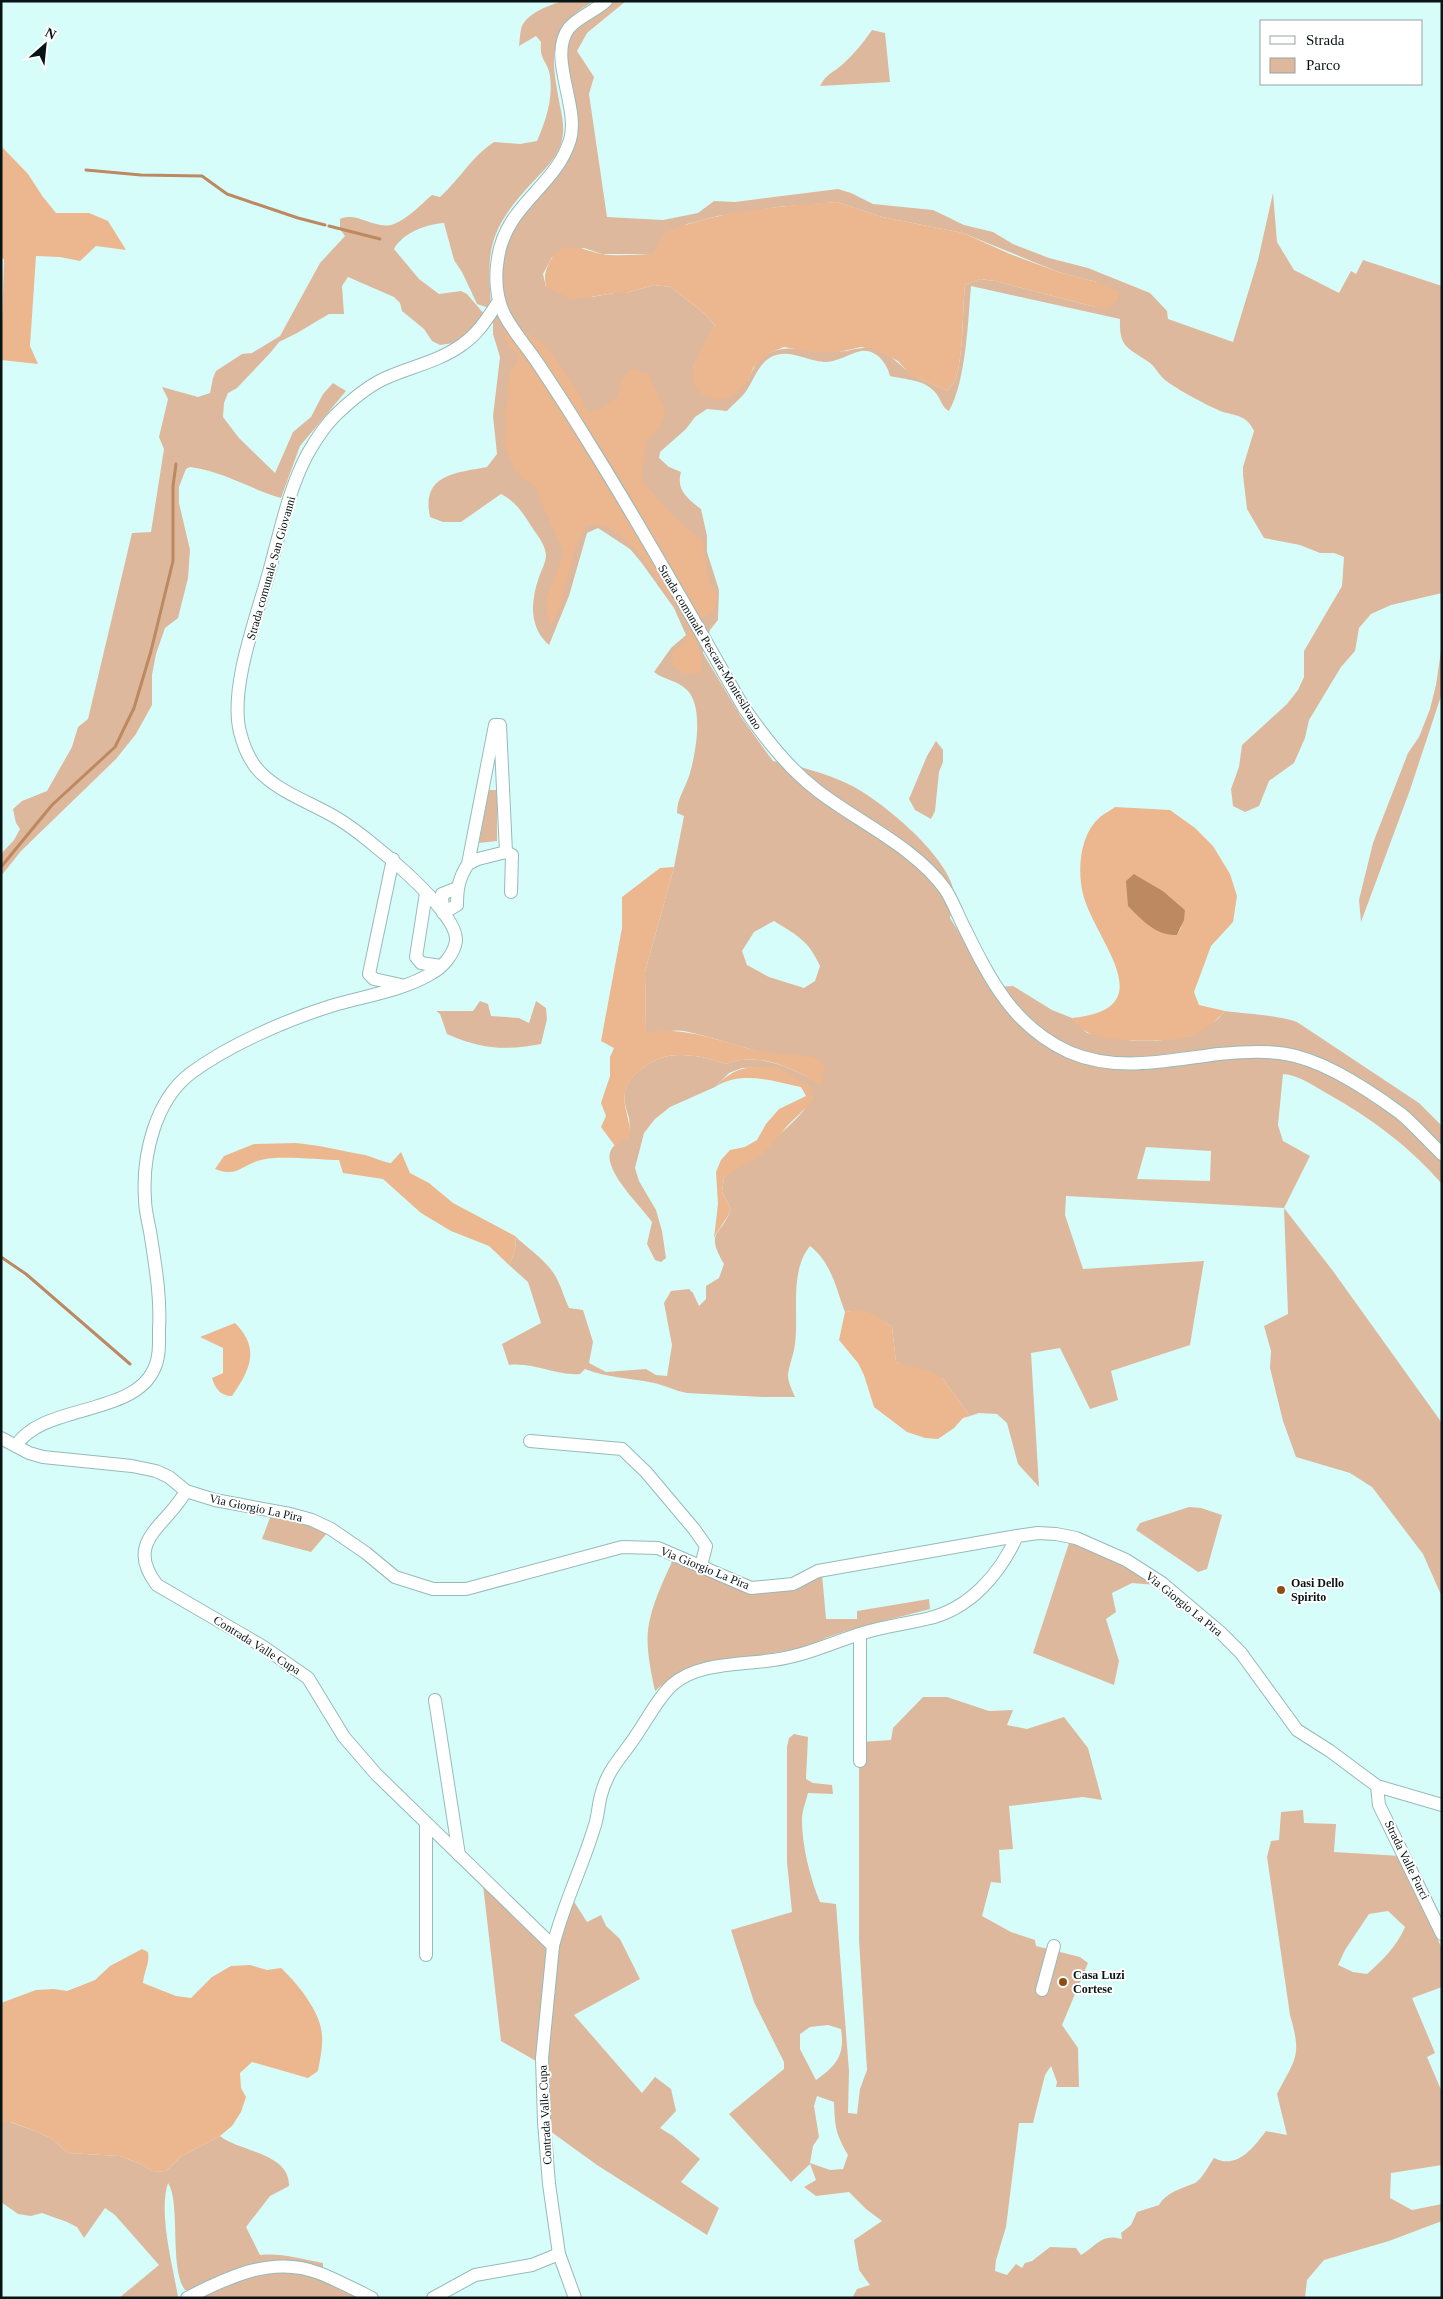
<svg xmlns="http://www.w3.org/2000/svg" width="1443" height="2299" viewBox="0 0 1443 2299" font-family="'Times New Roman',serif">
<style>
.green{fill:#deb89c;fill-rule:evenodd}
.forest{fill:#ecb68e;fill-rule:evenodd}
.water{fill:#bc8961}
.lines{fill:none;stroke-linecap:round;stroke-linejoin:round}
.stream{stroke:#bc8961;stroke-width:3}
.minor-casing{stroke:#96bab8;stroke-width:14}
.minor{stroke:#fff;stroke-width:12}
.poi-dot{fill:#8c4e13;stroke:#fff;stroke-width:2}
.labels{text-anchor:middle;stroke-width:4;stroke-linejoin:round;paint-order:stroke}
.street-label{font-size:12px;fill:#081515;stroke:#fff}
.poi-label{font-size:12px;font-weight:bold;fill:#081515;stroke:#fff;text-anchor:start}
</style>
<rect width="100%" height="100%" fill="#d7fdfb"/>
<g class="green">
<path d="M563,1H593C585,7 575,12 569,20C546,45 555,76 560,106C563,120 565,130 561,144C555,161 541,173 529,186C491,228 486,248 491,303L489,308L477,304L462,272L454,260L444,223C426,224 403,233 394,249L419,279L439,294L461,291L467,294L485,315L477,325L454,343L440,345L432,341L424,329L402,311L400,303L394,297L348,277L342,286L344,314H329L297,333L279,342L271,352L237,388L228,393L224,403L223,417L239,438L275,473L293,432L311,417L323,394L333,383L346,391L300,446L281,498C250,489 223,471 190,467L186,469L179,487V503L190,550L188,578L178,618L165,628L156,654L152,675V705L136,734L116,759L21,851L1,876V854L14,840L20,829L16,823L13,809L22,801L47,791L72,747L78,727L88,719L132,533L151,532L164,449L159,437L168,399L162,387L198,397L210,393L213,378L216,371L242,354L252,353L280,336L320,263L345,236L340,229V219C358,211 375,231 394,224C409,218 420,205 432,195L440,197C460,179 472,156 494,142L520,144L537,141C546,120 553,99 550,76C548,61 539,61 541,42L536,36L519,46C520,39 520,31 522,26C529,12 550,5 563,1Z"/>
<path d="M609,1H626L587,33L577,51L594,77L589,94L607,217L663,220L698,213L714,201L735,202L838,189L851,193L873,204L933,210L964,225L993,232L1013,244L1049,258L1088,268L1150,293L1167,311L1168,319L1233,342L1258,260L1273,193L1277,242L1294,270L1339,293L1351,271L1356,274L1363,260L1442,286V593L1391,605L1371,614L1359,628L1355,651L1341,667L1309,720L1305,738L1294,763L1269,781L1259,806L1245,812L1233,806L1231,789L1239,767L1242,745L1287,704L1298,690L1304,677V651L1342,586L1344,557L1334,553H1320L1300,545L1264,538L1247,509L1243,475V467L1254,431C1247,416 1238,416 1223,412C1210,407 1176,389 1165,380C1159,375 1156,368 1150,363C1128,347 1119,349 1120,319L971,286C968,321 966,381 949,411C942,408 941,399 935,392C923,379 906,380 890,376C887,363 876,349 861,351C848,354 838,362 824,362C805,361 790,348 771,357C757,365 753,383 744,394C739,400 732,405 727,411L707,409L695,417L686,429L660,452L659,458L669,467L681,472C676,490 687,498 701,509L707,536V552L719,590L718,620L710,630L703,653L741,717L773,761C798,766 822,772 846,783C878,797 948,855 954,892C955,899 951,911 950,918L993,987L1013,986L1052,1010L1072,1018L1087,1033L1134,1041H1156L1191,1036L1218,1019L1225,1011C1247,1014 1278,1015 1297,1022L1419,1103L1442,1126V1184C1410,1147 1371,1118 1328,1094C1314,1086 1299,1075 1283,1074L1278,1125L1283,1141L1310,1156L1284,1208L1333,1271L1442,1423V1597L1423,1554L1372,1487L1350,1473L1296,1457L1283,1421L1270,1368L1271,1351L1264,1326L1288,1314L1284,1208L1066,1196L1065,1215L1083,1269L1204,1261L1190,1345L1111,1371L1118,1400L1090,1409L1060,1348L1031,1353L1039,1487L1018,1464L1007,1423L997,1414L979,1413L970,1416L943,1379L896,1362L892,1327C876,1315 865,1309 845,1312C836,1288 831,1262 810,1246C789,1272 799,1313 795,1344C794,1354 789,1365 788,1375C788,1382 792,1390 795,1397H763L687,1393C675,1391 665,1385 654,1383C631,1378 607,1378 585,1369L580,1374C555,1376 534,1362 509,1365L502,1344L541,1323L528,1282L509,1265C514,1254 517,1247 515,1236C528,1249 548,1261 557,1279C562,1288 564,1298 569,1308L583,1310L593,1342L589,1363L606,1372L646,1369L656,1375L667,1376L672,1345L664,1303L671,1291L689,1289L693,1293L699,1306L706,1299V1286L719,1278L724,1264C704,1230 722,1236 731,1209L722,1192L724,1177C745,1164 806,1117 813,1096L776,1067L742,1068L729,1073L715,1087L670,1107L655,1119L644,1133L635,1168L639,1181L656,1210L662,1231L666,1258L661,1262L655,1260L647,1244L652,1222C642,1207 601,1169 611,1150C614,1144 623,1140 629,1137C629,1131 630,1123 629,1118C626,1108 623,1101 625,1091C629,1076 647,1063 661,1058C677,1051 710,1057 725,1064C757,1051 792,1068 821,1084L809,1056C767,1060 725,1039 684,1031C673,1029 658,1033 646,1033L645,972L674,867L684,816L677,813C677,797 686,788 690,773C696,752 704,707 687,690C677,680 664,680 654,672L671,648L686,635L674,608L641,562L630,549L598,528L587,533L569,596L549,645C528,627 531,600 539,577C541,571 546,562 546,555C545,542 534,532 528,521C521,510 513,500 501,494L461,522H443L430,517C421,475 454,473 487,467L497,454L493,416L500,357L493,334V316L507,236L576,136L564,47L572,31ZM837,202L882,217L963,233L1058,272L1097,282L1095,307L995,281L980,279L965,285C962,314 964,351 956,378C955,383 950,387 947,391C938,386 914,377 909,372C897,363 893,356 878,350C863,344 851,352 836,352C800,351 763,335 748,381L693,383V368L715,325L704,313L671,287L654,285L626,293H614L592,297L546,287L543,274L552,257L584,248L602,254H653L660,244L687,224L718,216L777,207ZM774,921C798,936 808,940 820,966L815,981L804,988L769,977L747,965L742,951L754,932ZM1146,1147L1211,1151L1210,1181L1137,1179Z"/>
<path d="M872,30L885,33L890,82L820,86C827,73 833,73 843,64C854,54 863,43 872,30Z"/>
<path d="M1442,644V693L1410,790L1361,922L1359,900L1373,843L1408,753L1419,737L1430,709L1436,685Z"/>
<path d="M936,741L943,750V762L939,772L935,811L931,819L915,810L909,799L927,756Z"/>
<path d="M489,790H497V841L479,843Z"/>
<path d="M480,1001L488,1004L491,1016L519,1018L529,1023L536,1001L546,1008L547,1019L541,1044C506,1051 480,1049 447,1034L440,1014L436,1011H473Z"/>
<path d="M1189,1507L1201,1508L1222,1515L1207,1569L1198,1572L1136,1530L1140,1523Z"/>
<path d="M271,1515L294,1518L328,1532L311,1552L262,1539Z"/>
<path d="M1070,1540L1113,1557L1156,1585L1132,1583L1112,1593L1116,1612L1106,1619L1119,1661L1114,1685L1033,1653Z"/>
<path d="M674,1557L750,1591L822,1574L826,1619H857V1611L929,1599L930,1609C897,1618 863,1625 831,1636C820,1640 810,1646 799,1648C748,1660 696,1655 655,1691C651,1672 646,1649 648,1630C651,1605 664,1580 674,1557Z"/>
<path d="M923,1697H947L989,1711L1013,1710L1007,1725L1027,1729L1064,1717L1088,1748L1102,1800L1083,1797L1009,1806L1013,1849L999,1850L1001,1883L991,1882L982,1916L1011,1932L1035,1940L1036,1946L1080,1957L1088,1963L1062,2025L1078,2048L1079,2087H1056L1057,2082L1051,2066L1045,2075L1033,2123H1019L1006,2227L996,2260L995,2271L1007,2275L1016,2264L1022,2268L1025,2263L1032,2261L1050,2247L1076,2248L1081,2255C1097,2245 1102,2233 1122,2239L1121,2233L1131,2225L1137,2212L1159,2205C1168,2191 1181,2189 1195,2183C1202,2179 1209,2165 1214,2158C1237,2170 1254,2147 1266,2131L1287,2135L1277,2094C1296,2058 1302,2056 1290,2015L1267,1857L1271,1841L1279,1840L1281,1812L1303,1810L1304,1823L1336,1824L1334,1852L1401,1856L1433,1926L1442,1950V1987L1412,1998L1435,2053L1427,2057L1442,2092V2165L1391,2173L1390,2198L1412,2210L1442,2204V2221L1389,2241L1324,2260L1307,2280L1305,2298H852L857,2289L870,2285L859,2270L854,2240L882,2221L866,2209L849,2192L816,2196L804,2187L816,2180L810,2164L791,2182L729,2114L784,2069V2062L754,2002L731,1930L792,1912L787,1862V1747L789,1738L794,1734L808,1737L806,1779L813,1783L832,1785L833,1794L808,1793C806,1801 802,1811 802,1820C802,1846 810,1878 820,1902L836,1904L849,2071L848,2113L857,2114L860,2089L867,2070L859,1940V1742L891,1740L893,1728ZM1388,1911L1405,1927C1397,1946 1382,1961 1367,1974L1353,1972L1338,1965L1345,1950L1369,1914ZM828,2025L841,2029C845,2055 837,2065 816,2080L800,2049V2034L810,2027ZM817,2096L834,2102C835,2127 835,2132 848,2155L843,2169L830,2170L810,2163L813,2146L819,2137L814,2106Z"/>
<path d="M483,1885L544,1943L547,1955L536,2061L501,2041Z"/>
<path d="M571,1897L587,1922L601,1915L606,1926L620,1939L640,1979L574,2015L642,2093L655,2077L671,2089L676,2111L660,2128L673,2136L700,2159L681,2182L719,2208L707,2235L597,2165L550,2131L546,2045L557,1945Z"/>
<path d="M1,2122H10L35,2131L51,2138L68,2153L120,2156L143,2165L154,2172L166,2171L180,2157L220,2136C240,2152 290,2153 289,2186L270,2196L246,2227L260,2255C282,2253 301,2259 323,2263V2268L309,2264L191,2290H185C169,2269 181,2202 168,2183C158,2213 173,2266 178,2297L119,2298L159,2265L115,2215L105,2208L84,2238L77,2227L67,2222L42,2213L31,2216L18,2214L1,2202Z"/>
<path d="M278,2269L314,2274L359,2298H194L217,2285Z"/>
</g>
<g class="forest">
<path d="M1,146L28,174L43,197L56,213H89L108,221L126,250L96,246L80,261L60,257L36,256L30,346L38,364L1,360L4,259L1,258Z"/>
<path d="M837,202L882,217L963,233L1010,254L1058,272L1097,282L1119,292L1117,302L1105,309L1095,307L995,281L980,279L965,285C962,314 964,351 956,378C955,383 950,387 947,391L910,374L898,361L877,350L861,347L839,352H814L784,347L769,353L753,368L748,381L731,397L718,400L702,395L693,383V368L704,343L715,325L704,313L671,287L654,285L626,293H614L573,300L546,287C544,276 545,271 550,261C563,237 582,250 602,254C618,257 637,254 653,254L665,232C720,211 778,206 837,202Z"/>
<path d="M508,325C549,336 559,367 582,398L584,407L591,412L601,409L618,397C620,384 621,376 632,369L648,374L665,410L664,419L659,428L647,441L642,480C660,501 678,525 702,539L709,580L716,594V606L711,614L703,617L694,634L701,657V673L684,674L673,666L672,652C681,646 690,640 688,628C686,618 678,609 672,601C656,576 639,548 613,530C605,525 597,525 587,525L576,546L560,606L551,625L548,619L546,600L564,552L540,500L538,490L515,471L504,444L506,428L504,413L507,406L508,385L510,373L519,357C513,347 496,337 508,325Z"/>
<path d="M1115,807L1170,810L1195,828L1213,846L1230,874L1237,896L1233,922L1211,946L1194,992L1199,1005L1225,1011C1217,1020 1203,1032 1191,1036C1171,1043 1104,1043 1087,1032C1081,1029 1077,1023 1072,1018C1166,1009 1094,940 1083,894C1077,870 1080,835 1099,818C1103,814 1110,811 1115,807ZM1134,874L1163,891L1185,910L1181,928L1177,935Z"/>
<path d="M674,867L645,972L646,1033C686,1023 734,1048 775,1054C786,1056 800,1054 810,1056C818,1058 820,1062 825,1068L821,1085C793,1068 758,1051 725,1064C710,1057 677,1051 661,1058C647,1063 629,1076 625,1092C622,1108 632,1121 629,1137L615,1146L601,1127L606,1116L601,1103L610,1076V1057L614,1048L601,1041L622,928V897L660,868Z"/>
<path d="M776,1067L811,1087L813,1096L810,1104L789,1124L764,1153L724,1177L722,1192L731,1209C727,1220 719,1227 714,1238L718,1204L716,1172L721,1160L730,1150L745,1147L757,1140L766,1124L779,1109L806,1096L801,1087C773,1081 741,1070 715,1087C737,1065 747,1067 776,1067Z"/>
<path d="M296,1143C319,1145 342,1151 365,1155C374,1157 382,1162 391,1163L401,1152L410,1173L429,1183L453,1203L515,1236C517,1247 514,1254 509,1265L489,1246L451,1231L421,1213L383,1179L343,1173L339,1160C320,1160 278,1155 261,1160C240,1165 239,1178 215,1169L224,1156L254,1144Z"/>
<path d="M858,1310L876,1315L892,1327L896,1362L930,1371L943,1379L970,1416L963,1418L954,1428L938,1439L925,1438L907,1432L874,1407L864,1375L858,1363L839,1340L845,1312Z"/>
<path d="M235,1323C260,1348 251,1369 232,1396C220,1396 215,1388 212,1378L223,1373V1348L200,1337Z"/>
<path d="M142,1949L148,1952C150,1963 144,1971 143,1983L176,1996L191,1998L212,1977L231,1966L250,1965L267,1970L281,1968C297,1983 321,2012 322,2035C323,2047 320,2059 318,2071L308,2078L252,2062L240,2073L241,2088L246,2097L241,2112L232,2126L220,2136L180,2157L166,2171L154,2172L143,2165L120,2156L68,2153L51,2138L35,2131L11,2122H1V2003L36,1990L54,1989L67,1991L80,1986L95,1980L110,1966Z"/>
</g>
<path class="water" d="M1134,874L1163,891L1185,910L1184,920L1177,935C1156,936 1142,920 1128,906L1126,881Z"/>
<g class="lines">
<g class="stream">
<path d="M86,170L141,175L202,176L227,194L298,218L325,225"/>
<path d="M329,226L380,239"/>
<path d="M1,867L52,805L115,747L134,708L151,651L173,561V486L176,464"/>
<path d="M1,1257L26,1274L130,1364"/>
</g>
<defs>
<g id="minor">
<path d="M606,1C595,11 578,17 569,28C547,56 580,107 570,140C555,188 506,204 498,258C495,276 496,297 504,314C513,332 528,348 539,365C557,392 575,420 592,448C645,533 694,621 744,708C765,738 788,768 818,791C858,822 915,847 945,889C953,901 958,916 965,929C990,980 1014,1027 1069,1052C1118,1073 1168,1060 1219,1054C1240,1052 1265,1050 1286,1054C1324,1060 1370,1091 1400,1113C1415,1125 1428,1141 1442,1154"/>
<path d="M506,852L512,855L511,892"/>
<path d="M393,859L369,974L374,979L401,985"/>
<path d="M457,888L442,894L443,913L457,905C457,888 459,878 468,864L495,725H500L506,852L478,859L468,864"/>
<path d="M426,893L416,957L421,963L441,966"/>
<path d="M1,1438L29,1453L43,1457L132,1466L156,1471L169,1477L186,1491L215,1500L290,1514L312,1520L331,1529L366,1553L395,1577L433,1589H466L622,1547L658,1548L751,1588L793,1584L818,1571L1017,1536L1038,1533L1056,1534L1076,1538L1126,1560L1162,1583L1220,1632L1241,1653L1297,1730L1330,1751L1377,1786L1442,1805"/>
<path d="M530,1441L622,1449L646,1472L694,1529L706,1546L701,1566"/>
<path d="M16,1446C41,1404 134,1416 154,1369C160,1357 159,1342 159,1329C161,1296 155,1264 150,1231C148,1221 145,1210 145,1199C142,1156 155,1100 191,1073C229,1045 286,1020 331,1006C364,996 402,991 432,973C443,967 454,954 456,941C459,911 366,836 340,820C315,804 284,795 262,774C250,763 244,748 240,732C229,688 257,616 269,572C280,533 288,491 307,455C316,439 327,422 341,410C355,397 371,384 388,377C413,366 440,361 463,344C479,333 488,317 499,301"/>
<path d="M186,1491C167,1526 123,1541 157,1585L262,1646L308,1678L344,1737L376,1774L553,1946"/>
<path d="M860,1634V1761"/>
<path d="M435,1700L459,1855"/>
<path d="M1377,1786L1379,1805L1442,1934"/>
<path d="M426,1955V1823"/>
<path d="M1042,1990L1054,1946"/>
<path d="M187,2298C228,2277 273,2255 319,2273C337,2280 354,2289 372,2298"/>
<path d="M433,2298L475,2275L532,2265L559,2254"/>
<path d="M575,2298L559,2254L549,2184L544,2122L542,2058L553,1946C563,1905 582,1868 594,1828C598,1818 598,1806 601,1795C608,1768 623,1756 637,1734C648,1718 658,1698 672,1685C698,1662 741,1665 773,1660C805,1656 833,1642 863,1633C884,1626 905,1624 926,1619C969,1610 1000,1574 1017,1536"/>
</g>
</defs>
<use href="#minor" class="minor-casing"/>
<use href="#minor" class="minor"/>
</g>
<g class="poi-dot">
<circle cx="1281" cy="1590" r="5"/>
<circle cx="1063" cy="1982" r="5"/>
</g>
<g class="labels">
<g class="street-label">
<text transform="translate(271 568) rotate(-74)" y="4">Strada comunale San Giovanni</text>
<text transform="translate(710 647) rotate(59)" y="4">Strada comunale Pescara-Montesilvano</text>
<text transform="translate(256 1508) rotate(12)" y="4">Via Giorgio La Pira</text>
<text transform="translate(705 1568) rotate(22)" y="4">Via Giorgio La Pira</text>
<text transform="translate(1184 1604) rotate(39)" y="4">Via Giorgio La Pira</text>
<text transform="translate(257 1645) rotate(32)" y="4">Contrada Valle Cupa</text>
<text transform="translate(1407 1860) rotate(64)" y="4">Strada Valle Furci</text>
<text transform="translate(545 2115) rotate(-93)" y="4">Contrada Valle Cupa</text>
</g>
<g class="poi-label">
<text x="1291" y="1587">Oasi Dello<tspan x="1291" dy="14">Spirito</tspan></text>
<text x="1073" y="1979">Casa Luzi<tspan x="1073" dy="14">Cortese</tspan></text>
</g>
</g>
<rect width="1443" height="2299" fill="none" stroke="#081515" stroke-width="5"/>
<rect x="1260" y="20" width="162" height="65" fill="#ffffff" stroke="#9ca1a1"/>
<rect x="1270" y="36" width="25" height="8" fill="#ffffff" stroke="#9ca1a1"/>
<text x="1306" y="45" font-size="15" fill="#081515">Strada</text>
<rect x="1270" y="58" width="25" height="15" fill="#deb89c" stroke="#9ca1a1"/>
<text x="1306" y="70" font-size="15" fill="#081515">Parco</text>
<g transform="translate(45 45) rotate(27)" stroke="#ffffff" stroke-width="4" paint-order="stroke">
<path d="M0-4L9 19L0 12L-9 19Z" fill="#081515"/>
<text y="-8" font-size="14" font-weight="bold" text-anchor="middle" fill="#081515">N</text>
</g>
</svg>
